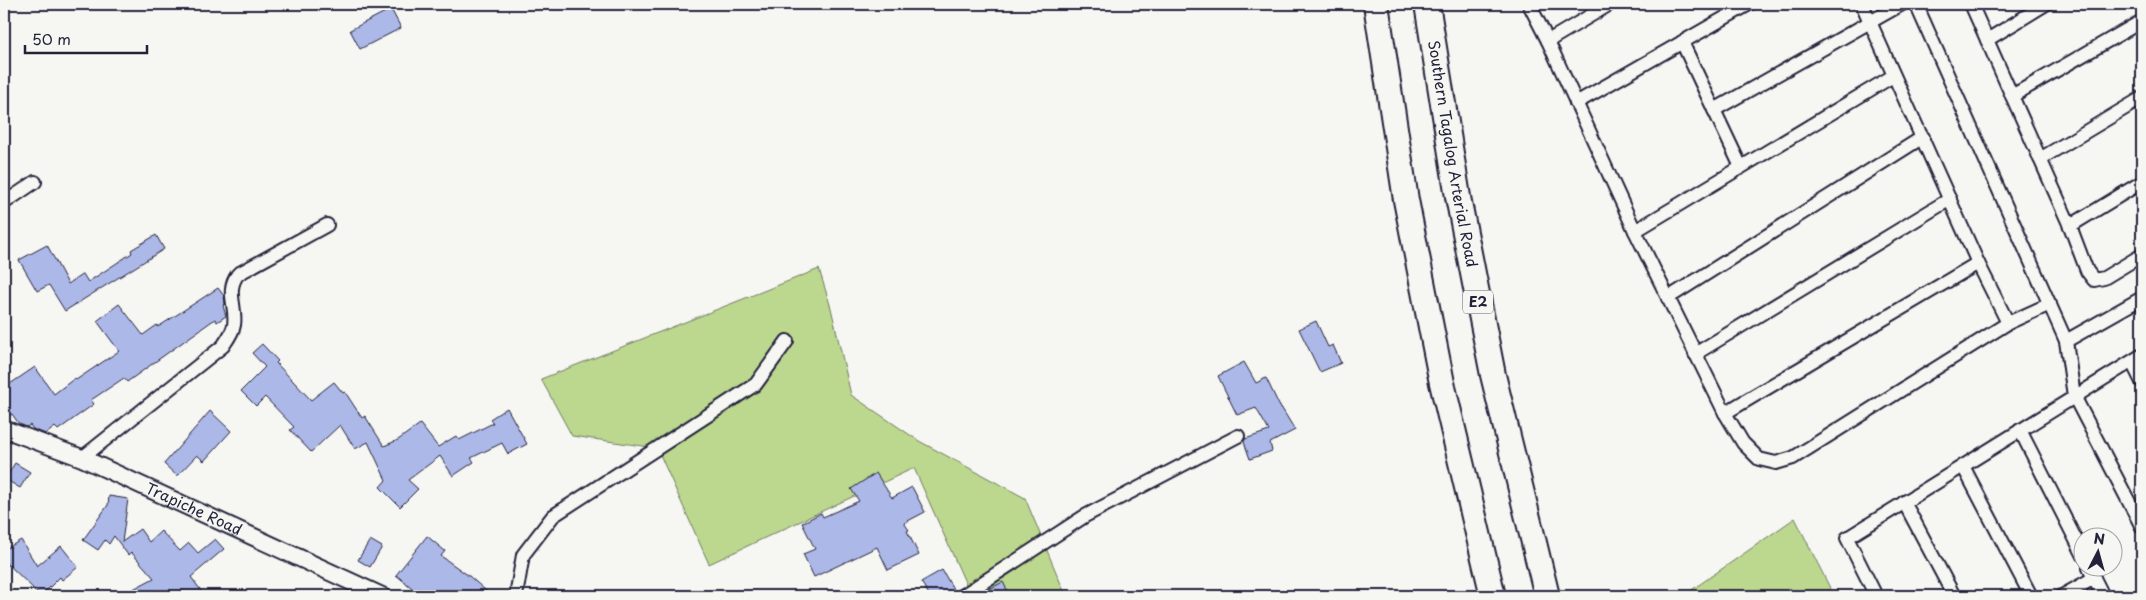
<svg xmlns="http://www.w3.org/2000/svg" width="2146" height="600" viewBox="0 0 2146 600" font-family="'Playpen Sans',sans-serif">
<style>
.green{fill:#bcd78e;stroke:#6f7c64}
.building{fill:#acb8e8;stroke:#22223b}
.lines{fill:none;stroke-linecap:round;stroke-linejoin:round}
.minor-casing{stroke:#22223b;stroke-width:16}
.tertiary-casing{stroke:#22223b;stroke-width:20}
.motorway-casing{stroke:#22223b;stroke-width:28}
.minor{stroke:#f6f6f2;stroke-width:12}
.tertiary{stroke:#f6f6f2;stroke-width:16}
.motorway{stroke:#f6f6f2;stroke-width:24}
.labels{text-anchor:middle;stroke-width:4.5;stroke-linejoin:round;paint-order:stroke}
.shield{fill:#f6f6f2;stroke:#626272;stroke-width:1}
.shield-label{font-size:14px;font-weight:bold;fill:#22223b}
.street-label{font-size:15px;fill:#22223b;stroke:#f6f6f2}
</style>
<rect width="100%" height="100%" fill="#f6f6f2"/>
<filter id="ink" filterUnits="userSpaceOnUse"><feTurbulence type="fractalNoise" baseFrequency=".02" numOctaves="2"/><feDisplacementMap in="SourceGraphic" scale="10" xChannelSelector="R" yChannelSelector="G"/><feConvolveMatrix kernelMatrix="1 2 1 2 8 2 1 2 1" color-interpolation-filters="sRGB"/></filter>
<g filter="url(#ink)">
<g class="green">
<path d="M819,269L831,308L851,395L919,441L1025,498L1066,596H957L969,591L914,468L709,564L657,448L572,436L541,379Z"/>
<path d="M1795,518L1834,596H1683Z"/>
</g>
<g class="building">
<path d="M391,9L401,28L360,49L350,30Z"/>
<path d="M156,235L164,249L65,311L49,285L37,291L19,260L47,245L68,284L83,274L88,282L132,253L131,250Z"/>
<path d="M218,288L224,296L225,304L223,306L226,316L217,322L215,319L127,382L124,378L91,400L94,404L58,430L55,427L46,434L33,429L30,425L27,427L19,424L12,414L9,416L4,409V388L35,367L54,394L75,378L76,380L119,351L97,321L119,304L143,335L157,325L158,327Z"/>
<path d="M1316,321L1328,347L1333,345L1341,363L1320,372L1299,329Z"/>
<path d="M262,344L278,361L276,363L311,400L334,382L343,393L345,392L362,418L365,416L384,446L398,440L420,424L438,447L456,436L459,440L493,423L490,419L507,408L527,444L508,454L502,443L471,458L474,462L453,476L440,456L408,480L418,489L400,507L380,487L386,480L368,442L355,449L340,425L311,452L290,430L294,427L265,397L256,406L241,391L265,367L252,353Z"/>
<path d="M1244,362L1256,383L1266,378L1280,407H1281L1295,430L1270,443L1272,451L1250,459L1244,442L1245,439L1269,431L1256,408L1237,415L1218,376Z"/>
<path d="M210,411L231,431L204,461L197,455L177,476L164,464Z"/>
<path d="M15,463L30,472L20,488L5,479Z"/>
<path d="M876,473L892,498L912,487L925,512L904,523L909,530L907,531L919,555L888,570L877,547L814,577L803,554L815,549L802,523L821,513L823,517L859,501L851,489Z"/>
<path d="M109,496L128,499L122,542L140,529L149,542L161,531L180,551L189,543L198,553L215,539L224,549L191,577L205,596H120L154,578L131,552L128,555L114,536L109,544L105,540L98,550L83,540L108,505Z"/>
<path d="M427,536L445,551L441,556L469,576L492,596H422L396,575Z"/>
<path d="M21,540L37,566L61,546L78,567L62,580L60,577L41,596L9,565L8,566L4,559V550Z"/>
<path d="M370,540L382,547L370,567L358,560Z"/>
<path d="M942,570L955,592L954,596H930L921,582Z"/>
<path d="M1003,582L1010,596H977L985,591Z"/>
</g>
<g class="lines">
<defs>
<g id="minor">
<path d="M1529,4L1548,41L1635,231L1725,413L1743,443L1759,459L1776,463L1793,458L2008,323L1978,263L1862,4"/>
<path d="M1916,4L2066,341L2074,396L2142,527"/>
<path d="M1971,4L2070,226L2087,271L2094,280L2104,278L2142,255"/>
<path d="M1987,40L2046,4"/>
<path d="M1548,41L1610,4"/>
<path d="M1682,42L1741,167"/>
<path d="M2012,96L2142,21"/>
<path d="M1576,103L1749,4"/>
<path d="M1714,110L1902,4"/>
<path d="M2040,159L2142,98"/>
<path d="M4,203L35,182"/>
<path d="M2070,226L2142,182"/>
<path d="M1635,231L1893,76"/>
<path d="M1668,298L1923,137"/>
<path d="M2008,323L2050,304"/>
<path d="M2066,341L2142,298"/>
<path d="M1695,354L1950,199"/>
<path d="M2132,362L2142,382"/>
<path d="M1725,413L1978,263"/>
<path d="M2020,430L2084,556"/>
<path d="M82,458L223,346C227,340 233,332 234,325C237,306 225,291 238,274L327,225"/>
<path d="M1963,466L2031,596"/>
<path d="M1904,502L1954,596"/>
<path d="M2089,568L2103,596"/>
<path d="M516,596L523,555L553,516L756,384L787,341"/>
<path d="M962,596L1085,516L1238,436"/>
<path d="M1876,596L1847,538L2142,355"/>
<path d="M2062,596L2094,578"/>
</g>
<g id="tertiary">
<path id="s1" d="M4,429L82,458L382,596"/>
</g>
<g id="motorway">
<path d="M1376,4L1406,200L1442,383L1493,596"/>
<path id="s2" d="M1427,4L1458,197L1493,375L1547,596"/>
</g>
</defs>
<use href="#minor" class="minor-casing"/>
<use href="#tertiary" class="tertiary-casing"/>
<use href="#motorway" class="motorway-casing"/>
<use href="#minor" class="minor"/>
<use href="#tertiary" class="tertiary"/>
<use href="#motorway" class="motorway"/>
</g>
</g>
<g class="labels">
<rect class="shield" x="1463" y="290.5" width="30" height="23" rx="4"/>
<g class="shield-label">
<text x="1478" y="307">E2</text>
</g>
<g class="street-label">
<text dy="5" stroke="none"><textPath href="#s2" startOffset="152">Southern Tagalog Arterial Road</textPath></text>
<text dy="5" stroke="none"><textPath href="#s1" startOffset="206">Trapiche Road</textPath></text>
</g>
</g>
<rect width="2146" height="600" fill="none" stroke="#f6f6f2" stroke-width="20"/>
<rect x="10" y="10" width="2126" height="580" fill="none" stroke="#22223b" stroke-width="2" filter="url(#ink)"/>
<g transform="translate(2098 552) rotate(6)"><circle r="24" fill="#f6f6f2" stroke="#a1a1a9"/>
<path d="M0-4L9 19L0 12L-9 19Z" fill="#22223b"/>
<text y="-8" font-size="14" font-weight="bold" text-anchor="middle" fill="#22223b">N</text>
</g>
<path d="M25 45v8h122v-8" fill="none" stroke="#22223b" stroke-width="2.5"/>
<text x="32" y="45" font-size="15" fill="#22223b" stroke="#f6f6f2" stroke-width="4" paint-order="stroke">50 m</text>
</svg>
